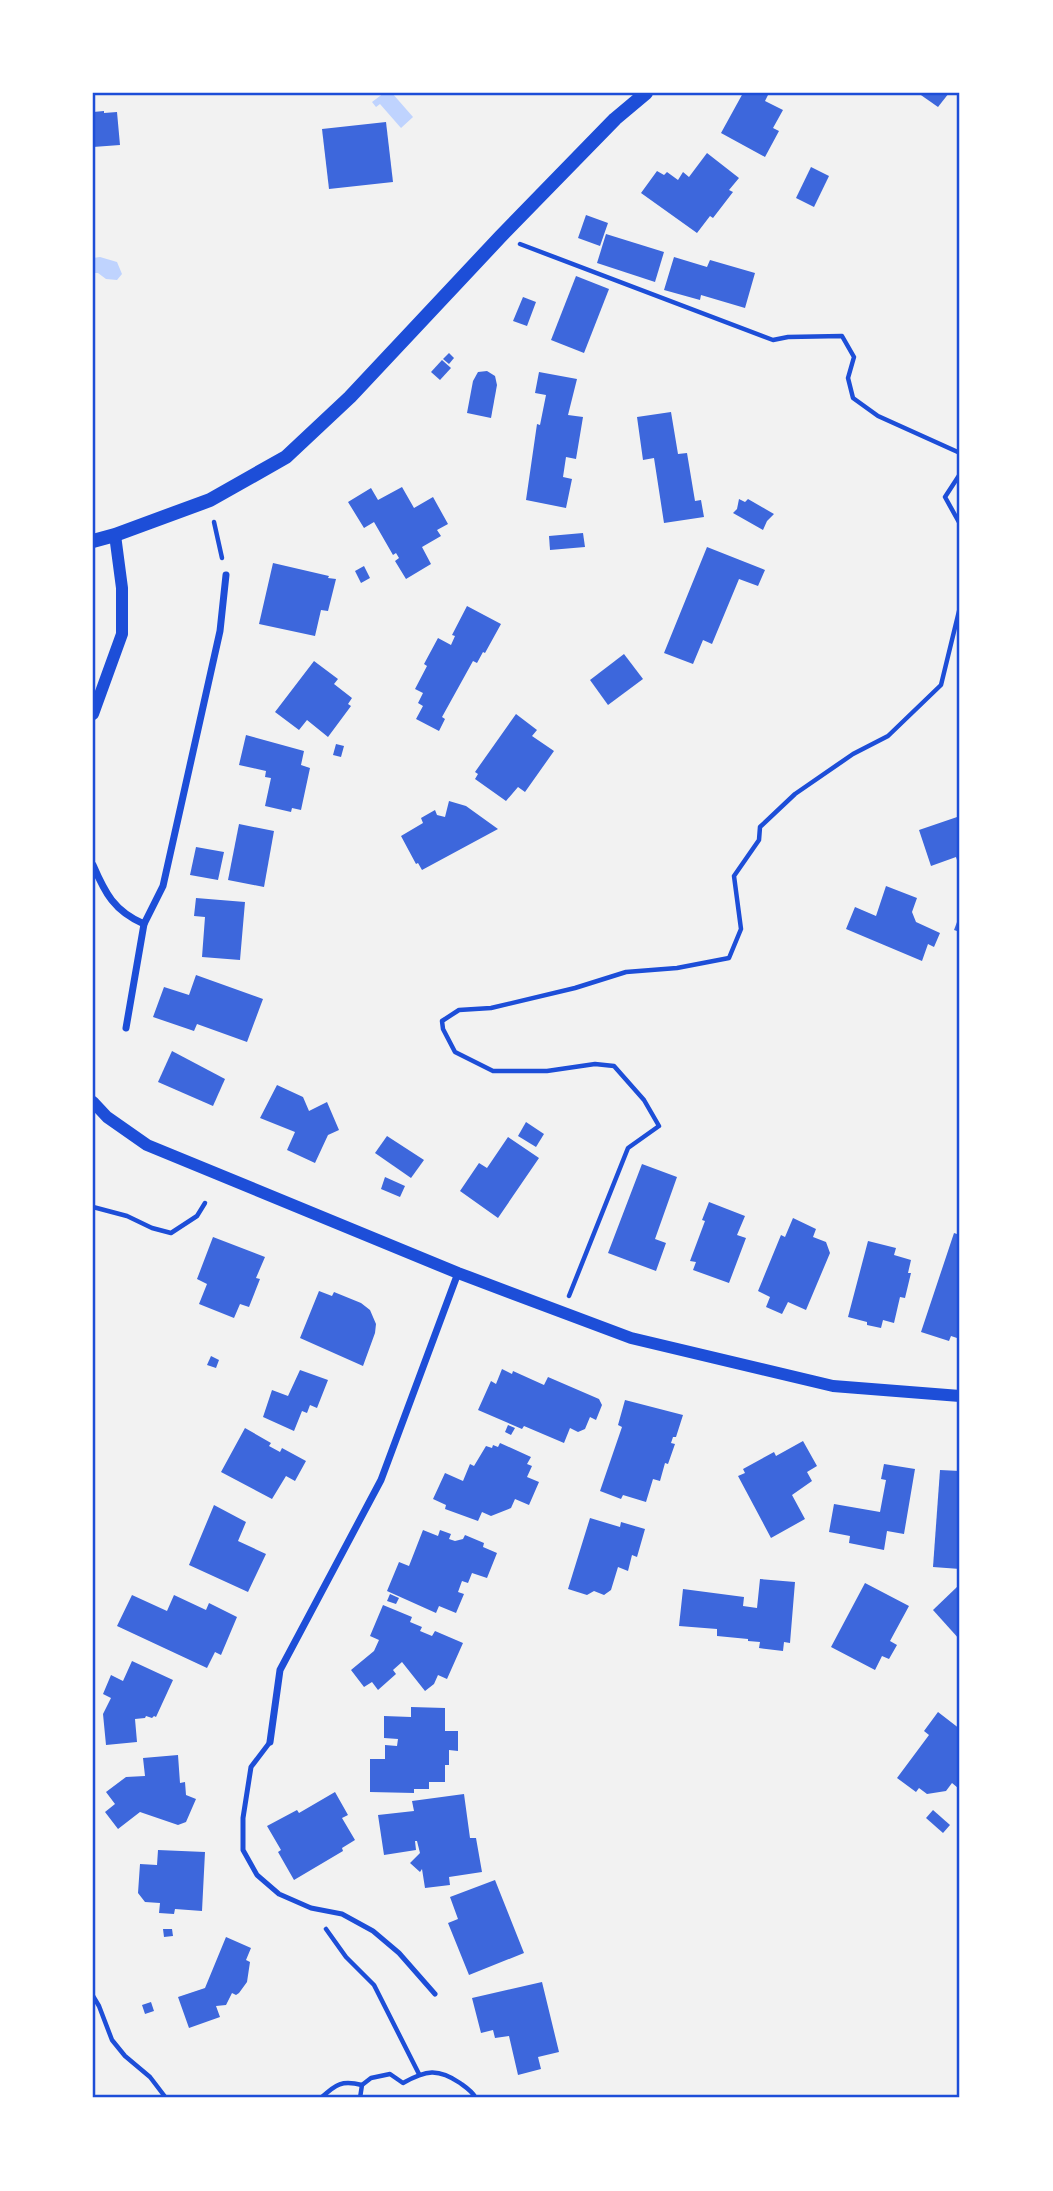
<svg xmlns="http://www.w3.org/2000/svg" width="1053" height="2191" viewBox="0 0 1053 2191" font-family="'PT Sans Narrow',sans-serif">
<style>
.water{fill:#bfd3fe}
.building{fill:#3d67dc}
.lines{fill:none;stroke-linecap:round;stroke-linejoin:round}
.path{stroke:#1d4ed8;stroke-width:4.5}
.service{stroke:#1d4ed8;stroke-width:5}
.minor{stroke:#1d4ed8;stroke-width:7}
.tertiary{stroke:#1d4ed8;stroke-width:12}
.secondary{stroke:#1d4ed8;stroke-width:14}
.neatline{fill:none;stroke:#1d4ed8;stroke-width:2.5}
</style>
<rect width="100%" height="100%" fill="#f2f2f2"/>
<g class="water">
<path d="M384,93H392L413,117L401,128L380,104L376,107L372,102Z"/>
<path d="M100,257L117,262L122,274L117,280L106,279L98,273H93V258Z"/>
</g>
<g class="building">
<path d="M743,93H769L765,101L783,110L773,128L779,131L765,157L721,133Z"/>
<path d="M918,93H949L938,107Z"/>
<path d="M104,111V113L117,112L120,145L93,147V112Z"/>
<path d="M386,122L393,182L329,189L322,129Z"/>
<path d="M707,153L739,178L729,190L733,192L713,218L710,216L697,233L641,193L657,171L664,175L667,172L678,180L683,172L689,177Z"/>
<path d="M811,167L829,176L814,207L796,198Z"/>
<path d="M586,215L608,223L600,246L578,238Z"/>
<path d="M606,234L664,252L655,282L597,263Z"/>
<path d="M674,257L707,267L710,260L755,273L745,308L701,295L700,300L664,290Z"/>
<path d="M576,276L609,289L584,353L551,340Z"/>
<path d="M523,297L536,302L527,326L513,321Z"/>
<path d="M449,353L454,358L449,364L443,359Z"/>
<path d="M442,360L451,368L440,380L431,372Z"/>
<path d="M487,371L495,376L497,385L491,418L467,413L473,381L478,372Z"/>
<path d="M539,372L577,379L568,415L583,417L576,459L566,457L563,477L572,479L566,508L526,500L537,424L540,425L546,395L535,393Z"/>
<path d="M671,412L678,454L687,453L695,501L701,500L704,517L664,523L654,458L643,460L637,417Z"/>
<path d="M402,487L414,508L433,497L448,524L437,530L441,536L422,547L431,564L406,579L395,561L399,558L396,553L393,555L374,522L364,528L348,502L371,488L378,500Z"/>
<path d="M739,499L745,502L748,499L774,514L767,521L763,530L733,513L737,509Z"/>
<path d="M583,533L585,547L550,550L549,536Z"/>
<path d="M707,547L765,570L758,586L739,579L712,644L703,640L693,664L664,653Z"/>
<path d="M273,563L329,576L328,578L336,579L328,611L321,610L315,636L259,624Z"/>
<path d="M364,566L370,578L361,583L355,571Z"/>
<path d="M467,606L501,624L485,653L483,652L477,663L473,661L442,717L445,719L439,731L416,719L423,706L418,703L423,693L415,689L427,666L424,664L438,638L451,645L455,636L452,635Z"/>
<path d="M624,654L643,679L608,705L590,680Z"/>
<path d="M314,661L338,679L334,684L352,698L348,704L351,706L328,737L307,720L299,730L275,712Z"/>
<path d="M516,714L537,730L532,736L554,751L525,792L518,787L506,801L475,779L478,774L475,772Z"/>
<path d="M246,735L304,751L301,765L310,768L301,810L292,808L291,812L265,806L271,778L265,777L266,771L239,765Z"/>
<path d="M336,744L344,746L341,757L333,755Z"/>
<path d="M449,801L466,806L498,829L422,870L418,863L416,864L401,836L423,823L421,818L435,810L437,815L445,817Z"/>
<path d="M960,816V869L956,857L931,866L919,830Z"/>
<path d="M239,824L274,831L264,887L228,880Z"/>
<path d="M196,847L224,852L218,880L190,875Z"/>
<path d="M886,886L917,898L912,912L916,922L940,933L934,947L928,944L922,961L846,929L855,907L876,916Z"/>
<path d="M196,898L245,902L240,960L202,957L205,917L194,916Z"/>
<path d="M960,914V932L954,930Z"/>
<path d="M196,975L263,999L247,1042L197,1024L194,1031L153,1017L164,987L189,995Z"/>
<path d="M172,1051L225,1079L213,1106L158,1082Z"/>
<path d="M277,1085L303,1097L309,1111L327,1102L339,1130L328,1135L315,1163L287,1150L295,1132L260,1118Z"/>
<path d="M526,1122L544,1134L536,1147L518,1136Z"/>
<path d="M387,1136L424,1160L411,1178L375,1153Z"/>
<path d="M508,1137L539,1158L498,1218L460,1191L479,1163L487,1168Z"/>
<path d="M642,1164L677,1177L655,1239L666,1243L656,1271L608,1253Z"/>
<path d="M385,1177L405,1186L400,1197L381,1189Z"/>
<path d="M709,1202L745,1216L737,1235L746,1238L729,1283L693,1270L696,1262L690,1261L705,1221L702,1220Z"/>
<path d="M793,1218L816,1229L813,1237L826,1242L830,1253L806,1310L788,1302L782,1314L766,1307L770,1297L758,1291L781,1235L785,1237Z"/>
<path d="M954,1233L960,1235V1339L951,1336L949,1341L921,1332Z"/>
<path d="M213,1237L265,1257L256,1278L260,1279L249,1307L240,1304L234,1318L199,1304L207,1284L197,1279Z"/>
<path d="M868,1241L896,1248L894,1255L911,1260L908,1273H911L905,1298L900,1297L894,1323L883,1320L881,1328L867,1325V1322L848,1317Z"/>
<path d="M319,1291L332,1296L334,1292L361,1303L370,1310L376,1324L375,1333L363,1366L300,1338Z"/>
<path d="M211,1356L219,1360L216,1368L207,1365Z"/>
<path d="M502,1369L512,1374L513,1371L544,1385L548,1377L599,1399L602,1405L596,1420L590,1417L585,1429L578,1432L570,1428L564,1443L524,1426L522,1429L478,1410L491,1381L496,1384Z"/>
<path d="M300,1370L328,1380L317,1408L310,1405L307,1413L302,1411L294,1431L263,1417L272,1390L288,1396Z"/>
<path d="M625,1400L683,1415L676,1437H673L671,1443L675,1444L668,1464L665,1463L660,1481L653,1479L646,1502L623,1495L621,1499L600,1491L622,1427L618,1425Z"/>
<path d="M508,1425L515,1428L511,1435L505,1432Z"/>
<path d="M245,1428L271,1443L269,1446L280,1452L282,1448L306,1461L295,1481L286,1476L272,1499L221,1472Z"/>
<path d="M803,1441L817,1466L807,1472L812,1481L792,1495L805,1519L771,1538L738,1476L745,1473L743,1469L774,1452L776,1456Z"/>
<path d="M500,1443L531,1457L527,1464L532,1466L527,1477L539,1482L529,1505L515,1499L511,1508L491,1516L482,1512L478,1521L445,1509L446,1505L433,1499L445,1473L463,1481L470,1464L474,1466L486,1446L492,1448L493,1445L498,1447Z"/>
<path d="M884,1464L915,1469L904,1534L887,1531L884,1550L849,1543L850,1536L829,1532L834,1504L880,1512L886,1480L881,1479Z"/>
<path d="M940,1470L960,1471V1569L933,1567Z"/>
<path d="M214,1505L246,1522L238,1541L266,1554L248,1592L189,1565Z"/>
<path d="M590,1518L620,1527L621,1522L645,1529L637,1557L632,1555L628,1571L618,1567L611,1590L604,1595L594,1591L587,1595L568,1589Z"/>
<path d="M423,1530L438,1536L440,1530L451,1534L449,1539L455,1541L463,1539L465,1535L484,1543L483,1547L497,1553L487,1578L472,1573L468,1583L462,1581L458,1592L464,1594L456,1613L439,1606L436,1613L387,1591L399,1562L409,1566Z"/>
<path d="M760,1579L795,1582L790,1643L784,1642L783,1651L759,1648L760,1642L748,1641V1639L717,1636V1629L679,1626L683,1589L744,1597L743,1606L757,1608Z"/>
<path d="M865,1583L909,1606L890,1641L897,1645L889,1659L882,1656L875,1670L831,1647Z"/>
<path d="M958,1586L960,1588V1640L933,1610Z"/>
<path d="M390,1594L399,1598L396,1604L387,1601Z"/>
<path d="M132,1595L167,1611L174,1595L206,1610L209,1603L237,1617L221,1655L215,1652L207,1668L117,1626Z"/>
<path d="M383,1605L412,1617L410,1622L422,1627L420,1631L432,1636L435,1631L463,1643L447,1679L438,1675L434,1684L425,1691L402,1662L393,1670L396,1674L378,1690L372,1682L364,1687L351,1670L374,1651L379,1640L370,1636Z"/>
<path d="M132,1661L173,1680L156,1717L154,1716L152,1718L146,1716L145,1718L135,1719L137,1742L106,1745L103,1714L111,1698L103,1694L111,1675L123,1681Z"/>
<path d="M411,1707L445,1708V1731H458V1751L449,1750V1765H445V1782H429V1789H414V1793L370,1792V1759H385V1745L397,1746L398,1739L384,1738V1716L411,1717Z"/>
<path d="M938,1712L960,1729V1785L958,1788L952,1783L946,1791L927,1794L919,1788L916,1792L897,1778L929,1735L924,1731Z"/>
<path d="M178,1755L180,1783L185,1782L186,1795L196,1799L186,1822L178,1825L140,1812L118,1829L105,1812L115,1804L106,1792L126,1777L145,1776L143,1758Z"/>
<path d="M335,1792L348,1815L342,1818L355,1840L342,1848L343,1851L294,1880L278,1852L281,1850L267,1826L297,1810L299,1813Z"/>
<path d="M464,1794L470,1838H476L482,1872L449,1877L450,1885L425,1888L422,1869L420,1872L410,1863L420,1853L417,1841H415L416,1850L384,1855L378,1815L414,1811L412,1801Z"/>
<path d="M933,1810L950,1825L943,1833L926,1818Z"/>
<path d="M158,1850L205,1852L202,1911L175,1909L174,1914L159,1913L160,1903L145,1902L138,1893L140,1864L157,1865Z"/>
<path d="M495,1880L524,1953L469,1975L448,1923L458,1919L450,1897Z"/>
<path d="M163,1929H172L173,1936L164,1937Z"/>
<path d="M226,1937L251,1948L246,1960L250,1962L247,1982L239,1993L236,1995L232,1993L226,2005L216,2006L220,2017L189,2028L178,1997L205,1988Z"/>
<path d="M542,1982L559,2052L538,2057L541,2069L518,2075L509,2036L495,2038L493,2030L481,2033L472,1998Z"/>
<path d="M151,2002L154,2011L145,2014L142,2005Z"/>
</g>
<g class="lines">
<g class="path">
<path d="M520,244L773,340L788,337L842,336L854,357L848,378L853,398L878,416L960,453"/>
<path d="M960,474L945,497L960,524"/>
<path d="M214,522L222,558"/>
<path d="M93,1207L127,1216L152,1228L171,1233L197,1216L205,1203"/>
<path d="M569,1296L628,1148L659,1126L644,1100L614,1066L595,1064L547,1071H493L455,1052L443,1029L442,1021L459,1010L491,1008L575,988L626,972L677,968L729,958L741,929L734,876L759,840L760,827L795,794L853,754L888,736L941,685L960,607"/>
<path d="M326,1929L346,1957L374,1985L419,2074"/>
<path d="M93,1996L99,2006L112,2040L125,2056L150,2077L166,2098"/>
<path d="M322,2097C336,2084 342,2080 362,2085"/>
<path d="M360,2098L362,2085L371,2078L390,2074L403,2083C426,2070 438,2068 460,2083C467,2088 472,2091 476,2098"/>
</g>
<path class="service" d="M270,1742L251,1767L243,1818V1850L257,1875L279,1894L311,1908L342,1914L373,1931L399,1953L435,1994"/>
<g class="minor">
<path d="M93,865C105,893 114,911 144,924L163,886L220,631L226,575"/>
<path d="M126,1028L144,924"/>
<path d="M270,1742L280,1670L381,1480L458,1273"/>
</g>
<g class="tertiary">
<path d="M93,714L122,634V588L115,535"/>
<path d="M93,1102L107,1117L147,1145L458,1273L631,1338L833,1386L960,1396"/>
</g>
<path class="secondary" d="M93,541L115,535L210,500L286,457L350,397L501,236L615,119L646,93"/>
</g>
<rect width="1053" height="2191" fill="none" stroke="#ffffff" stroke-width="189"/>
<rect x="94" y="94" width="864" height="2002" class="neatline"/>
</svg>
